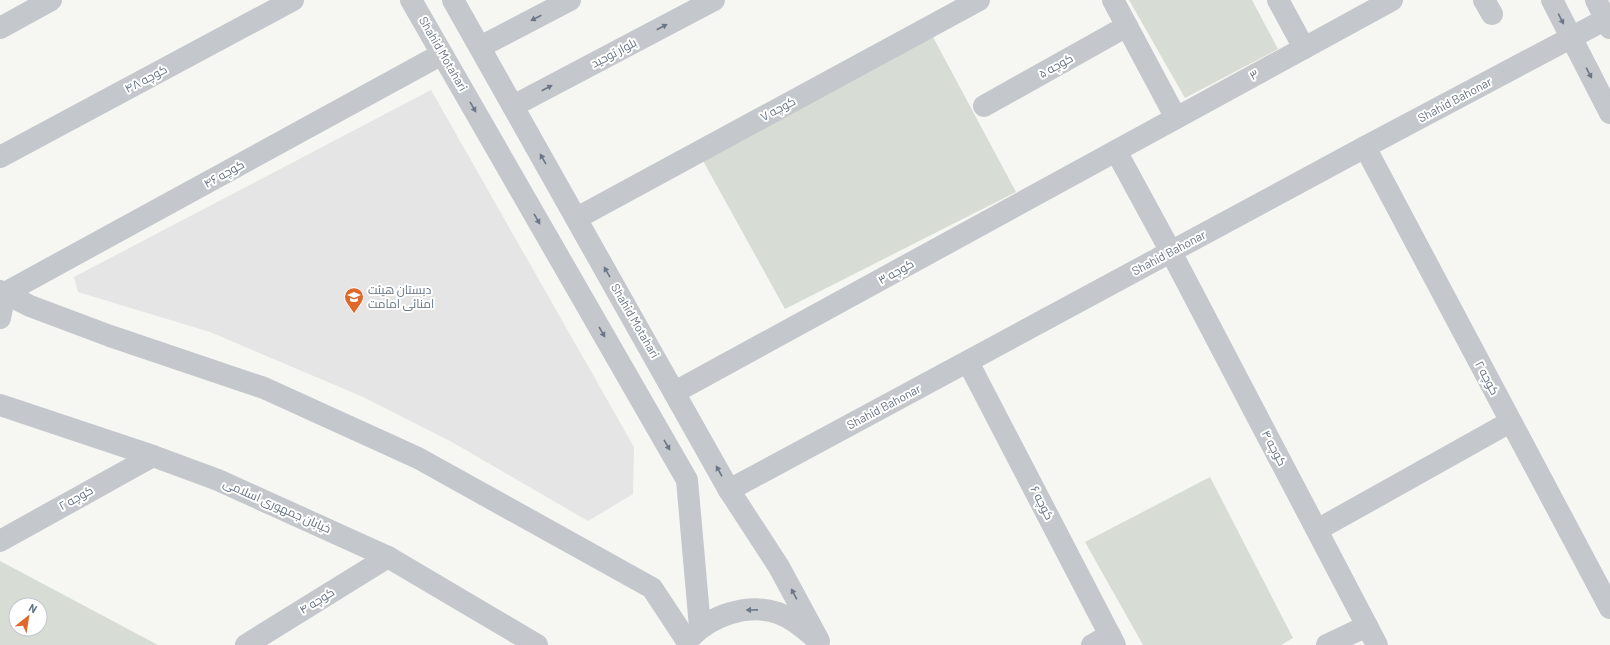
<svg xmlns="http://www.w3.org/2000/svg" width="1610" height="645" viewBox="0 0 1610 645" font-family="Barlow,Cairo,sans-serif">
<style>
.built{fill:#e4e5e4}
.green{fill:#d7ddd4;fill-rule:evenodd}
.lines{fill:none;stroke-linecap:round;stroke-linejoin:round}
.minor{stroke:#c4c7cb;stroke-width:22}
.oneway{fill:#6b7787}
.labels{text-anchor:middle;stroke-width:4;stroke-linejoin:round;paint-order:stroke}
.street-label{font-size:12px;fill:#667383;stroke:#fff}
.poi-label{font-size:12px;fill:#667383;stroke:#fff;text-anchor:start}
</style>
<rect width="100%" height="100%" fill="#f6f6f3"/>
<path class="built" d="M431,90L634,447L633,494L588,521L452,442L361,396L210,332L78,292L74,277Z"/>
<g class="green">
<path d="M1129,0H1252L1278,49L1185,98Z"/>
<path d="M933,37L1016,192L785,309L702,159Z"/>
<path d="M1210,477L1293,638L1281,645H1143L1085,542Z"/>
<path d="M0,561L158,645H0ZM16,605H40V629H16Z"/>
</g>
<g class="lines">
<g class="minor">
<path d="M411,0L687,480L700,627"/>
<path d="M453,0L729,490L779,567L819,641"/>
<path d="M1113,0L1176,118"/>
<path d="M1278,0L1304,48"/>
<path d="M1484,0L1492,14"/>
<path d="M1552,0L1610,113"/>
<path d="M1596,0L1610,28"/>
<path d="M0,28L51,0"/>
<path d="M480,47L570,0"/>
<path d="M513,106L714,0"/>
<path d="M984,106L1127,26"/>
<path d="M1365,147L1610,608"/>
<path d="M1116,151L1171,252L1377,645"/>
<path d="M0,157L293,0"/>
<path d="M577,218L979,0"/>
<path d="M0,291L30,306L110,336L264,388L418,458L652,588L687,641"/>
<path d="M0,294L5,293L442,54"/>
<path d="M0,318L5,293"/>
<path d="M968,362L1115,645"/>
<path d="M675,392L1392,0"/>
<path d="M0,405L153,456L218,480L388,557L537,645"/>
<path d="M729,490L1365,147L1610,17"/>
<path d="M1317,530L1510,422"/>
<path d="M0,541L153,456"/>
<path d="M690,638C711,615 748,603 778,613C792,618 803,627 814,637"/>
<path d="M246,645L388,557"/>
<path d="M1092,645L1110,635"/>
<path d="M1327,645L1367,626"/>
</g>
</g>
<defs><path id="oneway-solid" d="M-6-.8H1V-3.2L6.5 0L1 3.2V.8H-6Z"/></defs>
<g class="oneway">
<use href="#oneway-solid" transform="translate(536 18) rotate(153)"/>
<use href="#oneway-solid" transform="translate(1561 19) rotate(63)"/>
<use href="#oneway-solid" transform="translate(662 27) rotate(-28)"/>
<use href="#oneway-solid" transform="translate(1589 73) rotate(62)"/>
<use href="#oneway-solid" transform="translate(547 88) rotate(-28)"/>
<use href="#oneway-solid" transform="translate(473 107) rotate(60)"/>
<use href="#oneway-solid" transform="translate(543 159) rotate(-120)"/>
<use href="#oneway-solid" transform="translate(537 219) rotate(60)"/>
<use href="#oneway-solid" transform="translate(607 272) rotate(-120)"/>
<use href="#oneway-solid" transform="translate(602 332) rotate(60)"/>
<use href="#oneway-solid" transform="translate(667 445) rotate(60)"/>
<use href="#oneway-solid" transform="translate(719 471) rotate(-119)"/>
<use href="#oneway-solid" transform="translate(794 594) rotate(-118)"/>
<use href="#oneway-solid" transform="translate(752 610) rotate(179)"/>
</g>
<defs>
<symbol id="school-pin" viewBox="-11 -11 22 30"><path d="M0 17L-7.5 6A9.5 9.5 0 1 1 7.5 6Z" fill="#de692b" stroke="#fff"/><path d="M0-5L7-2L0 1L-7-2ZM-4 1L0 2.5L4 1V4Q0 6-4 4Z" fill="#fff"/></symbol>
</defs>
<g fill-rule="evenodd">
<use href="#school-pin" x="343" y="286" width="22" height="30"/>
</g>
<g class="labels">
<g class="street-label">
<text transform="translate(614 53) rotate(-28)" y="4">بلوار توحید</text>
<text transform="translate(443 54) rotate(60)" y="4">Shahid Motahari</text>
<text transform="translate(1056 66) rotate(-29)" y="4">کوچه ۵</text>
<text transform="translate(1254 75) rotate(-29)" y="4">۳</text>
<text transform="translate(146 79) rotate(-28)" y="4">کوچه ۴۸</text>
<text transform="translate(1455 100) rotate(-28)" y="4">Shahid Bahonar</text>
<text transform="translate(778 109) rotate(-28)" y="4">کوچه ۷</text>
<text transform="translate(224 174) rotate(-29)" y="4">کوچه ۴۶</text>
<text transform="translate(1169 253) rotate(-28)" y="4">Shahid Bahonar</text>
<text transform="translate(896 272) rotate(-29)" y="4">کوچه ۳</text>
<text transform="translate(635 321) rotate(60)" y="4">Shahid Motahari</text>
<text transform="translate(1487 378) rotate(62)" y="4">کوچه ۲</text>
<text transform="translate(884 407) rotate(-28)" y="4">Shahid Bahonar</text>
<text transform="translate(1274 448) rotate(62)" y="4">کوچه ۴</text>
<text transform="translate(76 498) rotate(-29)" y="4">کوچه ۲</text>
<text transform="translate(1042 503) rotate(63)" y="4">کوچه ۶</text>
<text transform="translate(277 506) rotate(24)" y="4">خیابان جمهوری اسلامی</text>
<text transform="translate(317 601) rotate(-32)" y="4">کوچه ۴</text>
</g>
<g class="poi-label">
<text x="368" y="294">دبستان هیئت<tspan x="368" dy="14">امنائی امامت</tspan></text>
</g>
</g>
<g transform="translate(28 617) rotate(30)"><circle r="19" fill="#ffffff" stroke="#c2c7cd"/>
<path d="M0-3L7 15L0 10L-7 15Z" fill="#de692b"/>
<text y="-6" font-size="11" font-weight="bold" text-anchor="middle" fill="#667383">N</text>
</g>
</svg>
